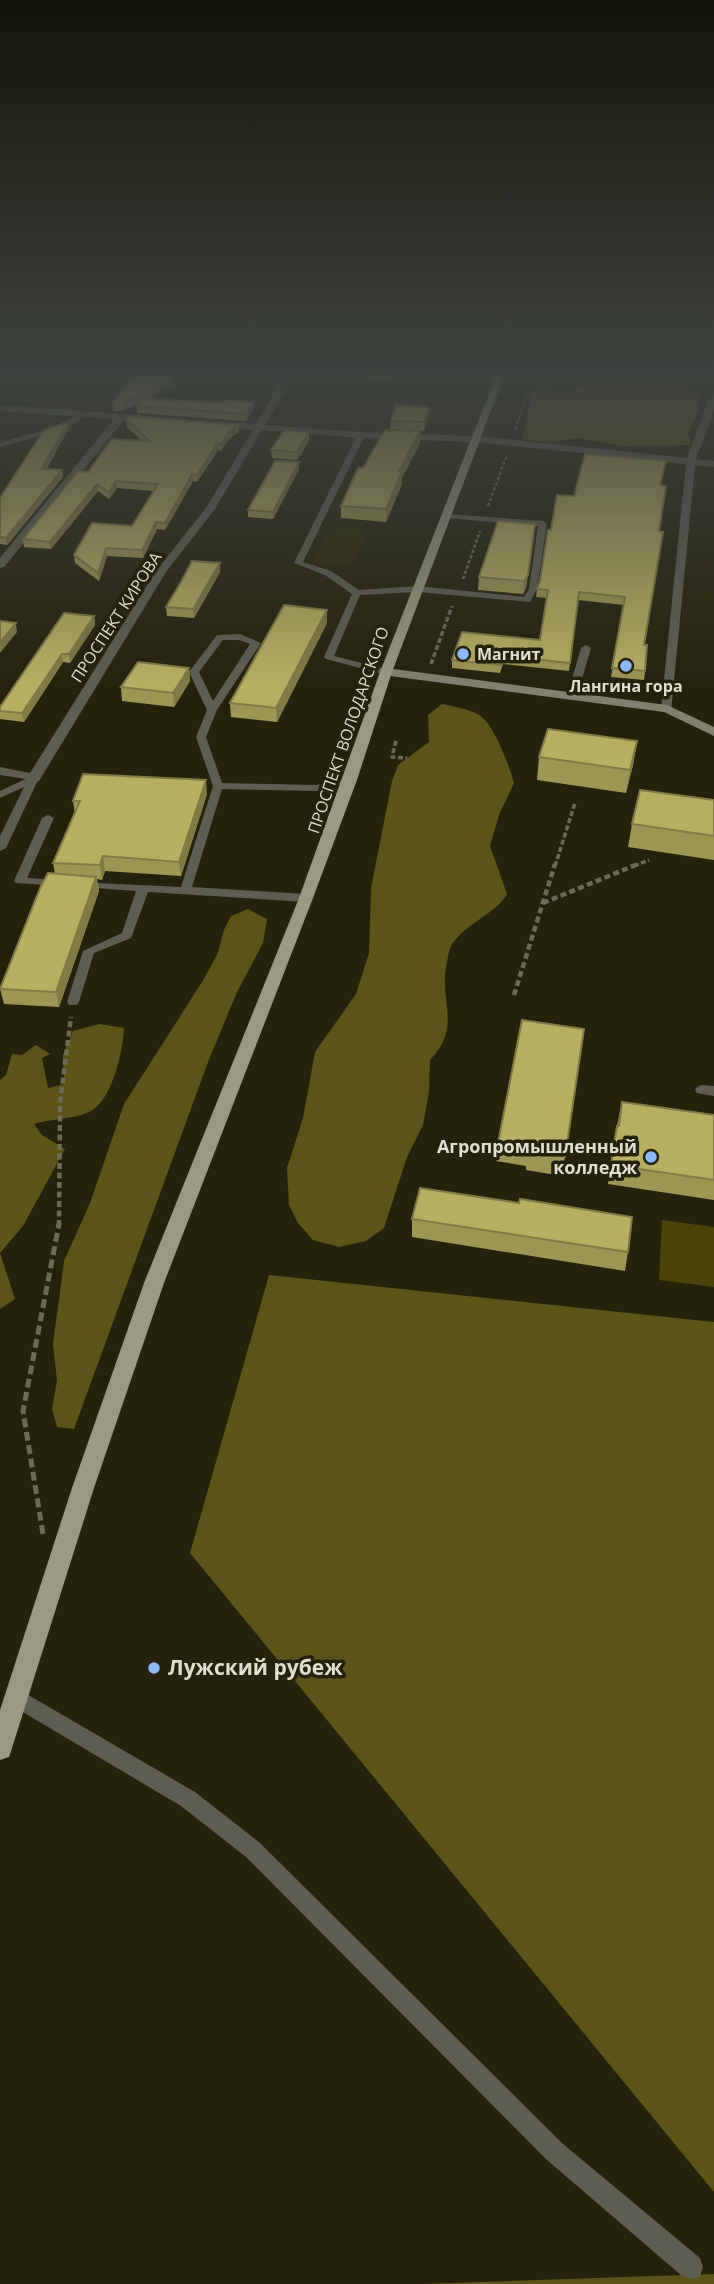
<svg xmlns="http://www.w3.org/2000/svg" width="714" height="2284" viewBox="0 0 714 2284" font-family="'Open Sans',sans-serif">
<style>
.built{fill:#2b2708}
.green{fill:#4b430a}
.forest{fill:#5b5317}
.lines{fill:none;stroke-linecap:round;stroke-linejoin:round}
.path-far3{stroke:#6d6b58;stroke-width:2.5;stroke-dasharray:3.5 2;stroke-linecap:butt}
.path-far2{stroke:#6d6b58;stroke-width:3.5;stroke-dasharray:5 2.5;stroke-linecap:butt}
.path-far1{stroke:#6d6b58;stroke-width:4.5;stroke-dasharray:6 3.5;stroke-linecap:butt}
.path{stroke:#6d6b58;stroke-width:5;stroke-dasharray:9 4.5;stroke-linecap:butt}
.service{fill:#5e5d52;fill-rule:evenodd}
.minor{fill:#5e5d52;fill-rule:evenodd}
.secondary{fill:#817f6e;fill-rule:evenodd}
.primary{fill:#9b9982;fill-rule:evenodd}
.wall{fill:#9e9654}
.shaded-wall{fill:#817a45}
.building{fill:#b8ae62;stroke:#817a45;stroke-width:2}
.poi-dot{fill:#8bb9fc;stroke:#25220c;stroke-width:2.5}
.labels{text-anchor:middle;stroke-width:7;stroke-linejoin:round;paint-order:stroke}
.far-street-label{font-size:16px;fill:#dfded0;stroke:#25220c}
.far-poi-label{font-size:16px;font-weight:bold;fill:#dfded0;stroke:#25220c;text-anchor:start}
.poi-label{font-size:18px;font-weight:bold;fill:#dfded0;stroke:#25220c;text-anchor:end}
.near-poi-label{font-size:21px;font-weight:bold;fill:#dfded0;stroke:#25220c;text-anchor:start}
</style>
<rect width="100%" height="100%" fill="#25220c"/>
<path class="built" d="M333,525L369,529L351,565L313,562Z"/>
<path class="green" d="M662,1220L714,1227V1287L659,1280Z"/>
<g class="forest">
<path d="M599,382L673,385L700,397L698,411L688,434L691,445L622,446L580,438L549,442L522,439L533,392L545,388L562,393Z"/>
<path d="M442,704C455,707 474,709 484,719C497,733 509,765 514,783L499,815L490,846L507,894C495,915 465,923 451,946C449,950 448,957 447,962C438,1001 463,1026 430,1060L429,1092L423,1125L407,1157L384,1228L366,1241L339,1247L313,1240L298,1223L289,1205L287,1168L303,1118L315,1052L356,994L369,953L371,888L392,781L398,765L429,742L428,715Z"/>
<path d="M248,909L267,919L263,943L237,992L208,1062L74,1429L57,1427L52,1409L57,1381L53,1344L64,1261L90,1203L124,1104L202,982L217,955L224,930L231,916Z"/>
<path d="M99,1024L124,1028C123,1051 112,1102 89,1112C75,1119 50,1119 34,1124L42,1135L65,1149L23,1226L0,1253L15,1299L0,1309V1080L6,1075L12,1054L22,1055L36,1045L50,1054L42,1058L48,1088L64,1084L63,1055L73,1031Z"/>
<path d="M269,1275L714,1322V2192L190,1553Z"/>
<path d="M714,2274V2284H423Z"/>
</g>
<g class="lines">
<g class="path-far3">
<path d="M515,430L535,368"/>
<path d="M488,506L507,455"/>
<path d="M463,579L480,531"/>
</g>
<g class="path-far2">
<path d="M431,664L452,606"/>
<path d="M396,741L392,757L407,758"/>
<path d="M555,866L575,803"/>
<path d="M634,866L649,860"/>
</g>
<g class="path-far1">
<path d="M543,903L638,864"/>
<path d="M514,995L555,864"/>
<path d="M59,1226L60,1103L71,1017"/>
</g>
<path class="path" d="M43,1534L23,1411L59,1224"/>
<g class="service">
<path d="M80,412L87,414L77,422L58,431L0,447V443C27,433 57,431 80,412Z"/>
<path d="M358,433L365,435L303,562L331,571L359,590L418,586L524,597L529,589L538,526L446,518L442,516L446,514L543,521L547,524L537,589L530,602L418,592L360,595L334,656L389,670L391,672L386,675L326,659L324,657L352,594L325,575L294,563Z"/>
<path d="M240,634L261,643L217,710L206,737L222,783L317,785L350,777L355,780L317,791L222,789L192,887L306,894L312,898L306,902L148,892L131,938L94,953L79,1002L77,1005H69L67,1002L83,951L122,933L136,891L80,887L76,886V882L181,887L213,786L196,737L207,710L189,672L217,635ZM223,640H239L250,644L213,701L199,672Z"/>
<path d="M586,645L591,648L577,696L568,698L567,696L581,648Z"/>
<path d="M34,775L39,778L6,848L0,851V836L24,787L0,798V791Z"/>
<path d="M48,815L54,818L27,878L60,880L66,883L60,886L16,883L14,881L42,818Z"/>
<path d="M702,1085L714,1086V1096L697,1093L695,1090L697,1087Z"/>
<path d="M18,1689L195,1792L260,1843L563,2144L700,2258L703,2267L700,2276L691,2279L682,2276L547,2160L246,1857L181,1806L11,1705L8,1698L11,1691Z"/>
</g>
<g class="minor">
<path d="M7,368H16L0,383V375Z"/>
<path d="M290,368H298L265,425L361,432L476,436L687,458L709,399L714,396V411L696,459L714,461V467L695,465L671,712H663L661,709L686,464L476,442L361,438L262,430L215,509L166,572L39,781L0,775V767L30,773L156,571L206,508L253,430L215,427L212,426V422L256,424Z"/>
<path d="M0,405L149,416L154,419L149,422L124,420L4,567L0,568V558L114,419L0,411Z"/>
</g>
<path class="secondary" d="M386,668L667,705L714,727V736L664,712L382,675V669Z"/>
<path class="primary" d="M499,368H507L392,672L357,780L313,898L164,1283L94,1488L12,1748L9,1757L0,1760V1710L72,1488L144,1283L299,898L380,672Z"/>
</g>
<g class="wall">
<path d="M395,368L388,380L366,378V372Z"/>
<path d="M679,368H703L702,374L678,373Z"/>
<path d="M173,376L174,384L147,399L222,403L254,402V408L246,421L137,413V406L139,403L123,411H113V403Z"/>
<path d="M428,415L424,431L390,429L391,421Z"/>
<path d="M126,420L239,425V432L229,439L221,451L218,450L197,482L193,481L165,530L157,529L143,558L107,556L99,581L75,563L74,555L132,526L154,491L117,488L109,499L98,491L51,549L24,547L23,539L88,472L142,441L127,427Z"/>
<path d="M69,428L46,469L62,470L63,477L7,545L0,544V498Z"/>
<path d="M420,431V443L402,478V484L386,522L341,518V506L363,468Z"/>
<path d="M309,432V441L297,460L272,458L271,450Z"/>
<path d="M666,461L661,485L644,645L645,671L644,680L611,677L624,605L578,600L569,671L503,664L500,673L452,668V660L540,640L547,598L536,597L537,589L540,581L551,530L574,496Z"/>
<path d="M299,462V469L273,519L248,517V510Z"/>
<path d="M535,524L526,588L523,594L478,590L479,577Z"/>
<path d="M220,572L194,618L167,616L166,607L181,582Z"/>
<path d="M327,610V623L277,722L231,717L230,703Z"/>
<path d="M94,616L95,625L70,663L63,662L24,722L0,719V707Z"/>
<path d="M189,668L190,681L174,707L122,701L121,687Z"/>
<path d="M637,741L633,765L626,793L537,780L539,757Z"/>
<path d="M207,794L181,876L105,871L102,880L97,879L99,891L59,1007L4,1004L0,989L55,874L53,863L75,814L73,801Z"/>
<path d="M714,800V860L628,847L632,824Z"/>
<path d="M584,1029L562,1176L526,1170V1166L496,1161L498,1143Z"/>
<path d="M622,1102L714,1115V1200L608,1184L613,1144Z"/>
<path d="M412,1219L628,1252L625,1271L412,1237Z"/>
</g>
<g class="shaded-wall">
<path d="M392,368H395L388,380V374Z"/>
<path d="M173,376L174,384L123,411L122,403Z"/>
<path d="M254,402V408L246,421V414Z"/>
<path d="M429,407L428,415L424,431V422Z"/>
<path d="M69,422V428L43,476L41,469Z"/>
<path d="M239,425V432L229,439L221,451V444L229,432Z"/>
<path d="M420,431V443L402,478V484L386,522V509L399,471Z"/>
<path d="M309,432V441L297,460V452Z"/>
<path d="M218,443V450L197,482V475Z"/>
<path d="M299,462V469L273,519V512Z"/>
<path d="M62,470L63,477L7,545L6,538Z"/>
<path d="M192,474L193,481L165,530V523Z"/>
<path d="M116,481L117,488L109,499V492Z"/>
<path d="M97,484L98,491L51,549L50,542Z"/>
<path d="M156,522L157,529L143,558L142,550Z"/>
<path d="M535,524L526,588L523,594L524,581Z"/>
<path d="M106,548L107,556L99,581L98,573Z"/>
<path d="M220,563V572L194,618L193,609Z"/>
<path d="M327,610V623L277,722L276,708Z"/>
<path d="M94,616L95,625L70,663L69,654Z"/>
<path d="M16,623L17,632L0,653V642Z"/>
<path d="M62,654L63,662L24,722L22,713Z"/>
<path d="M189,668L190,681L174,707L173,693Z"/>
<path d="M637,741L633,765L626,793L630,770Z"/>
<path d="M206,780L207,794L181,876L179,862Z"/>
<path d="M103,856L105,871L102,880L100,865Z"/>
<path d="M96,877L99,891L59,1007L56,992Z"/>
</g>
<g class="building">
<path d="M369,368H392L388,374L366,372Z"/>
<path d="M134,374L173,376L122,403H113Z"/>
<path d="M142,398L222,403L225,400L254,402L246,414L137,406Z"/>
<path d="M396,405L429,407L424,422L391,421Z"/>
<path d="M129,416L239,425L229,432L221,444L218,443L197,475L192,474L165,523L156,522L142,550L106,548L98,573L74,555L92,523L132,526L158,484L116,481L109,492L97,484L50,542L23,539L78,471L88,472L112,439L150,441L126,420Z"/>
<path d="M69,422L41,469L62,470L6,538L0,537V498L44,430Z"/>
<path d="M284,430L309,432L297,452L271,450Z"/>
<path d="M385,430L420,431L399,471H402L386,509L341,506L358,468H363Z"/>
<path d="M585,454L666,461L660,485L666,486L659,531L663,532L644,645H647L645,671L612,668L625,597L579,592L570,663L504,656L501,665L452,660L462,632L540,640L548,590L537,589L540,581L548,530H551L557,495L574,496Z"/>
<path d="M275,461L299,462L273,512L248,510Z"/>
<path d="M498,521L535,524L528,575L524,581L479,577Z"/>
<path d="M192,561L220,563L193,609L166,607L181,582Z"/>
<path d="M284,605L327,610L276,708L230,703Z"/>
<path d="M64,613L94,616L69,654H62L22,713L0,711V707Z"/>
<path d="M0,621L16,623L0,642Z"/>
<path d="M138,662L189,668L173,693L121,687Z"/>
<path d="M548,729L637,741L630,770L539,757Z"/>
<path d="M83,774L206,780L179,862L103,856L100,865L53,863L80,801H73Z"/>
<path d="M640,790L714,800V836L632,824Z"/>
<path d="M48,873L96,877L56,992L0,989L41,886Z"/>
<path d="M522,1020L584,1029L565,1157L528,1152L529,1147L498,1143Z"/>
<path d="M622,1102L714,1115V1180L611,1165L617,1126H619Z"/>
<path d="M420,1188L519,1203L520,1199L632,1217L628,1252L412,1219Z"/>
</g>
<linearGradient id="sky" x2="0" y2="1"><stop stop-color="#141307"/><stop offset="0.54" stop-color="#404440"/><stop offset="1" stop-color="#404440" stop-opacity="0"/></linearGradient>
<rect width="714" height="687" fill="url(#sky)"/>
<g class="poi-dot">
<circle cx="463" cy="654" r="7"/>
<circle cx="626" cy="666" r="7"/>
<circle cx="651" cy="1157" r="7"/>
<circle cx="154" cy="1668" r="7"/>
</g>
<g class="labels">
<g class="far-street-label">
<text transform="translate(116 617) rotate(-57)" y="6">ПРОСПЕКТ КИРОВА</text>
<text transform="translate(348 730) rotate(-71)" y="6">ПРОСПЕКТ ВОЛОДАРСКОГО</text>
</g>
<g class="far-poi-label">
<text x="477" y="660">Магнит</text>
<text x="626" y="692" text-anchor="middle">Лангина гора</text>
</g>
<g class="poi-label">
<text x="637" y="1153">Агропромышленный<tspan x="637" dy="21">колледж</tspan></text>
</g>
<g class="near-poi-label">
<text x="168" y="1675">Лужский рубеж</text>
</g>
</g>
</svg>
